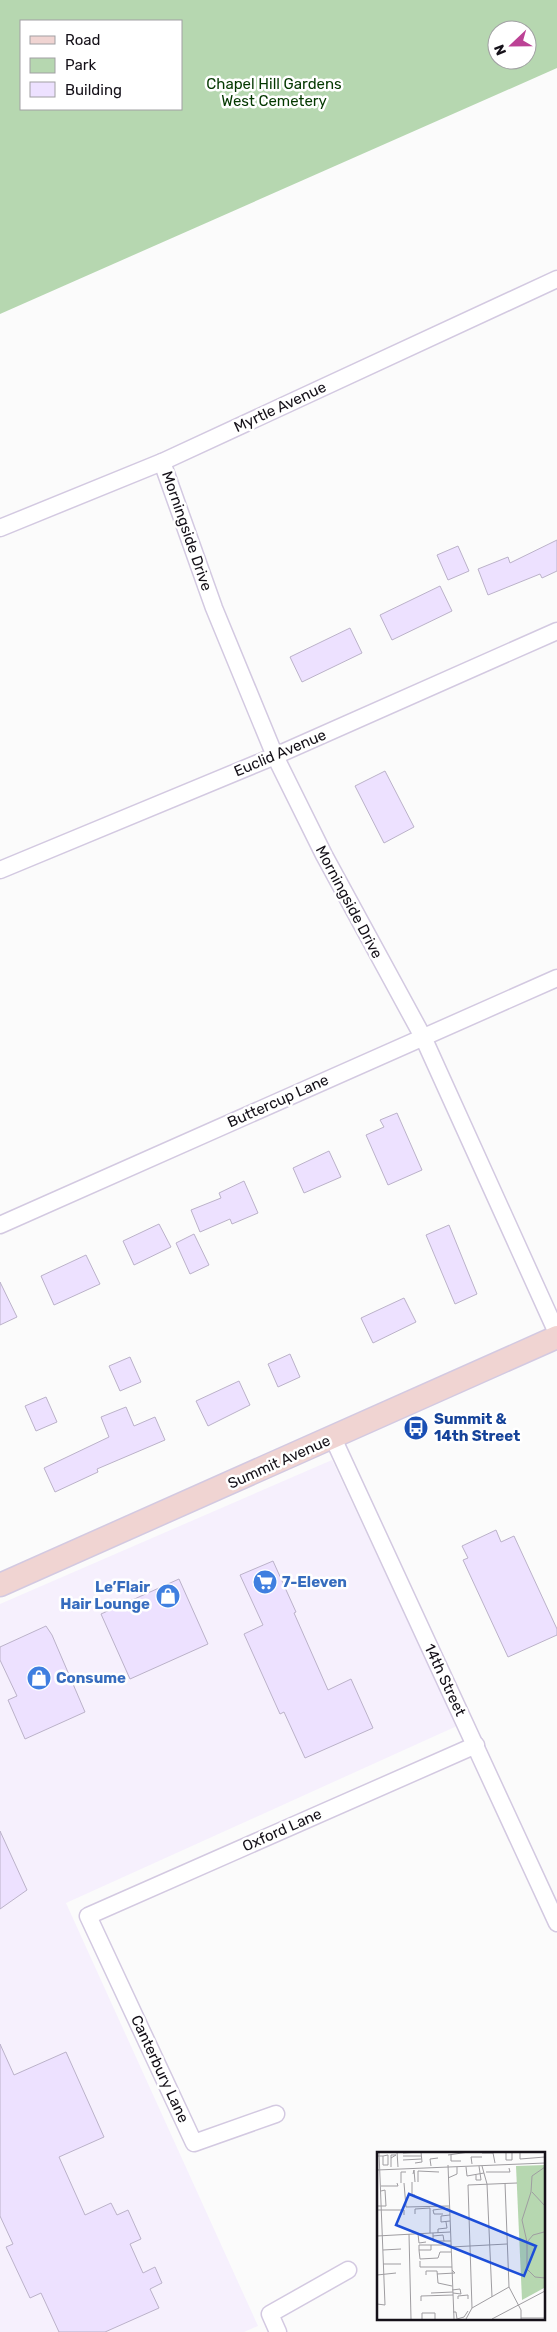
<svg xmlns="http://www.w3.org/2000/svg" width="557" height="2332" viewBox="0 0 557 2332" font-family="Rubik,sans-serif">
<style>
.built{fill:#f6f0fd}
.green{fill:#b6d7b0;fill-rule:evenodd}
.building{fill:#ede1ff;stroke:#bbb2c9}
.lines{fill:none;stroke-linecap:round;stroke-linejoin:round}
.street-casing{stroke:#d3c9e1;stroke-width:19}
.secondary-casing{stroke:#d3c9e1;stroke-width:25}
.street{stroke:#fff;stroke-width:16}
.secondary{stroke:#f0d4d2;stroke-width:22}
.labels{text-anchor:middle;stroke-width:5;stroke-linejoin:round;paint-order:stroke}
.park-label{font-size:15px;fill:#043800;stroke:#fff}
.street-label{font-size:15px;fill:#151119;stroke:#fff}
.transit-label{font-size:15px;font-weight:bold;fill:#164399;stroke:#fff;text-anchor:start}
.shop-label{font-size:15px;font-weight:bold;fill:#366cbe;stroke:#fff;text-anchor:start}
.inset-road{fill:none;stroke:#9f9da1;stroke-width:1}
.view{fill:#1d4ed8;fill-opacity:0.15;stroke:#1d4ed8;stroke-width:2.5}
.inset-edge{fill:none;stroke:#151119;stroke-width:2.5}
</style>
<rect width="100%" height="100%" fill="#fbfbfb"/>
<path class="built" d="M332,1460L457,1726L66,1903L258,2326L244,2332H0V1604Z"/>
<path class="green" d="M0,0H557V68L0,314ZM21,21H181V109H21ZM497,30H527V60H497Z"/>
<g class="building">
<path d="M557,540V571L542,578L540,574L488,595L478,569L508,557L510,563Z"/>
<path d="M458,546L469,571L448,580L437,555Z"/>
<path d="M440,586L452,611L392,640L380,615Z"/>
<path d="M350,628L362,653L302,682L290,657Z"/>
<path d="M385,771L414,827L384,843L355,786Z"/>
<path d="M397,1113L422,1170L388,1185L366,1135L384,1127L380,1120Z"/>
<path d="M329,1151L341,1177L304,1193L293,1168Z"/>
<path d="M244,1181L258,1213L232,1224L230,1219L200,1232L191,1210L221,1198L219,1193Z"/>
<path d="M159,1224L171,1247L134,1265L123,1241Z"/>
<path d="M449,1225L477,1294L455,1304L426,1235Z"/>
<path d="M194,1234L209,1265L190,1274L176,1243Z"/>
<path d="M86,1255L100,1284L54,1305L41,1276Z"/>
<path d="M0,1282L17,1317L0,1325Z"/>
<path d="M404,1298L416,1322L373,1343L361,1318Z"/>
<path d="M290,1354L300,1377L278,1387L268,1364Z"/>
<path d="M130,1357L141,1382L120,1391L109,1366Z"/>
<path d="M239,1381L250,1405L208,1426L196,1401Z"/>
<path d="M46,1397L57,1422L36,1431L25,1406Z"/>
<path d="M126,1407L134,1426L155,1417L165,1440L97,1469L98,1472L55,1492L44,1468L109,1437L101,1417Z"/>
<path d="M496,1530L501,1542L514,1536L557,1629V1635L508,1657L463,1560L468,1558L462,1546Z"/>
<path d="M273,1561L296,1612L294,1613L328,1690L351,1679L373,1728L305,1758L284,1712L280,1714L244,1634L263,1625L240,1575Z"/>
<path d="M179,1579L208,1644L130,1679L101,1614Z"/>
<path d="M46,1626L52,1635L85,1712L25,1739L8,1700L17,1696L0,1660V1647Z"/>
<path d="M0,1831L27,1890L0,1909Z"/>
<path d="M0,2044L14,2075L66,2052L104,2137L59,2157L85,2215L111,2203L117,2215L128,2210L141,2239L130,2244L143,2273L155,2267L162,2283L150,2289L159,2308L105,2332H59L41,2293L30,2298L6,2247L13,2244L0,2216Z"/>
</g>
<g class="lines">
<defs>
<g id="street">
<path d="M162,462L214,608L275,756L324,855L423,1037L557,1333"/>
<path d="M0,528L162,462L557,279"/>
<path d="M0,870L275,756L557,631"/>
<path d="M0,1225L557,978"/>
<path d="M333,1438L557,1923"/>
<path d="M276,2114L194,2143L88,1916L476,1745"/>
<path d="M278,2332L270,2314L348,2270"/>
</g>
<path id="secondary" d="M0,1585L557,1337"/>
</defs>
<use href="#street" class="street-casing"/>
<use href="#secondary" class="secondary-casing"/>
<use href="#street" class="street"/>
<use href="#secondary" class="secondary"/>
</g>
<defs>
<symbol id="bus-disc" viewBox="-11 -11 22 22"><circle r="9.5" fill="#1a4fb4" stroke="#fff"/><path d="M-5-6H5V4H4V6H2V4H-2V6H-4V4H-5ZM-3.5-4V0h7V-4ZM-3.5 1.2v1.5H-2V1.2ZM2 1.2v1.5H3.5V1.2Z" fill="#fff"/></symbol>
<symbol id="supermarket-disc" viewBox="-11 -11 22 22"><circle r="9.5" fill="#3f7fe0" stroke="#fff"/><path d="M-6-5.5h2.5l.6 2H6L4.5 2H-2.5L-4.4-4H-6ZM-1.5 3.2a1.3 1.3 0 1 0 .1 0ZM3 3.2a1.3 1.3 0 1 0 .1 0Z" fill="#fff"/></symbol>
<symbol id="shop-disc" viewBox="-11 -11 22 22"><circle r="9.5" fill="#3f7fe0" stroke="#fff"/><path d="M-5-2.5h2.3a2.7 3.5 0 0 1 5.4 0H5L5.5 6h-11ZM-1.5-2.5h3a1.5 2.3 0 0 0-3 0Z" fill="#fff"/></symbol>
</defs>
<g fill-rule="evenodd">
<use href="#bus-disc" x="402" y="1414" width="28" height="28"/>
<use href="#supermarket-disc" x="251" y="1568" width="28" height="28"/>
<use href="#shop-disc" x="154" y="1582" width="28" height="28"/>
<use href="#shop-disc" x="25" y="1664" width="28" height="28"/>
</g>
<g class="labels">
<g class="park-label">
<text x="274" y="89">Chapel Hill Gardens<tspan x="274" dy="17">West Cemetery</tspan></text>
</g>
<g class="street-label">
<text transform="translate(280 407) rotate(-25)" y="5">Myrtle Avenue</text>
<text transform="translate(187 531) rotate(71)" y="5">Morningside Drive</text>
<text transform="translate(280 753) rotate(-23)" y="5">Euclid Avenue</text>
<text transform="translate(349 902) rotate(62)" y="5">Morningside Drive</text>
<text transform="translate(278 1101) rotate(-24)" y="5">Buttercup Lane</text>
<text transform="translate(279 1462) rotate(-24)" y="5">Summit Avenue</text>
<text transform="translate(445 1680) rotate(65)" y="5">14th Street</text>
<text transform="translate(282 1830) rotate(-24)" y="5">Oxford Lane</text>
<text transform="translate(160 2069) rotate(65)" y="5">Canterbury Lane</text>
</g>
<g class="transit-label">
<text x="434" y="1424">Summit &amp;<tspan x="434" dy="17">14th Street</tspan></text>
</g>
<g class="shop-label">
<text x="282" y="1587">7-Eleven</text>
<text x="150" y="1592" text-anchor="end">Le’Flair<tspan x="150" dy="17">Hair Lounge</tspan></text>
<text x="56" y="1683">Consume</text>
</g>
</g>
<g transform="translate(377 2152)">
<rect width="168" height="168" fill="#fbfbfb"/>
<path d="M168,13L167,136L145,148L139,14Z" fill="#b6d7b0"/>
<path class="inset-road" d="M20,0L21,15M129,0V8H135V0M143,0V7L168,5M26,1L44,0L45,10L38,11M105,1H116L118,11M71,3L92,0M74,3V9H84M0,4H6V13H11V3L6,4M26,4H44M14,6L19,3H14V15M26,8L44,7M95,12L94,5H105M71,13L77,167M54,14L53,7L61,6M105,14L110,32L115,145M89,15L90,24L107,21M168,15L155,24L154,40L145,68L150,90V117L158,125L168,126M0,18L168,11M109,20H133L132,16M36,22L37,18L38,30M99,23V28H104L102,14M71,26L80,22V15M35,30V43H38M41,30V19L62,20M24,31V20H29M27,31L29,55L72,54M128,31L132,135L144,158V167M4,34H21L20,31M155,40L168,54M0,54H9L8,38L4,39M0,58H27V63M38,62V57L53,56V81M66,62H57L56,58L72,56M73,63L64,64V70L73,69M168,65V87M56,81V89H74M61,81V77L70,76L69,70M32,82L34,167M41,82L42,91L49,90M0,84L73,80M56,84L66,83L67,89M151,89L156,83L167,80M54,93V98H42V93H74M74,95L130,92M6,98L24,97M42,98L43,107L61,106L63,100H74M43,109V115H75M6,112H24M60,122L78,121L75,118M0,123L19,121M49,123V119H60L61,131L75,134M75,138L83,137L84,142L76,141M54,141L76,140M81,147V144L91,143V147M44,149V144L76,143M0,152L8,153L2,0M95,156L91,33L140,31M76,160H79L80,167L87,165L91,159M144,166H168M45,167V161H58V167M89,167L95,156L132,135M115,167L168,139"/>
<path class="view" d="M32,42L159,94L147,124L19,73Z"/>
<rect width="168" height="168" class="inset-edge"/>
</g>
<rect x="20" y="20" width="162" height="90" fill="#ffffff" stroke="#a1a0a3"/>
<rect x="30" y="36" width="25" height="8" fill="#f0d4d2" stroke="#a1a0a3"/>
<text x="65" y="45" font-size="15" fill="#151119">Road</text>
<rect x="30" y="58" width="25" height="15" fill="#b6d7b0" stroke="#a1a0a3"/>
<text x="65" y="70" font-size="15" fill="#151119">Park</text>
<rect x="30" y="82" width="25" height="15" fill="#ede1ff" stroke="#a1a0a3"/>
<text x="65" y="95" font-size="15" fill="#151119">Building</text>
<g transform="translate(512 45) rotate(248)"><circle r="24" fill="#ffffff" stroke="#a1a0a3"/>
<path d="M0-4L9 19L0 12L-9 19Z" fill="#bc4295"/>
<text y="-8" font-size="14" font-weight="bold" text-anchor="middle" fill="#151119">N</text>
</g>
</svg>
